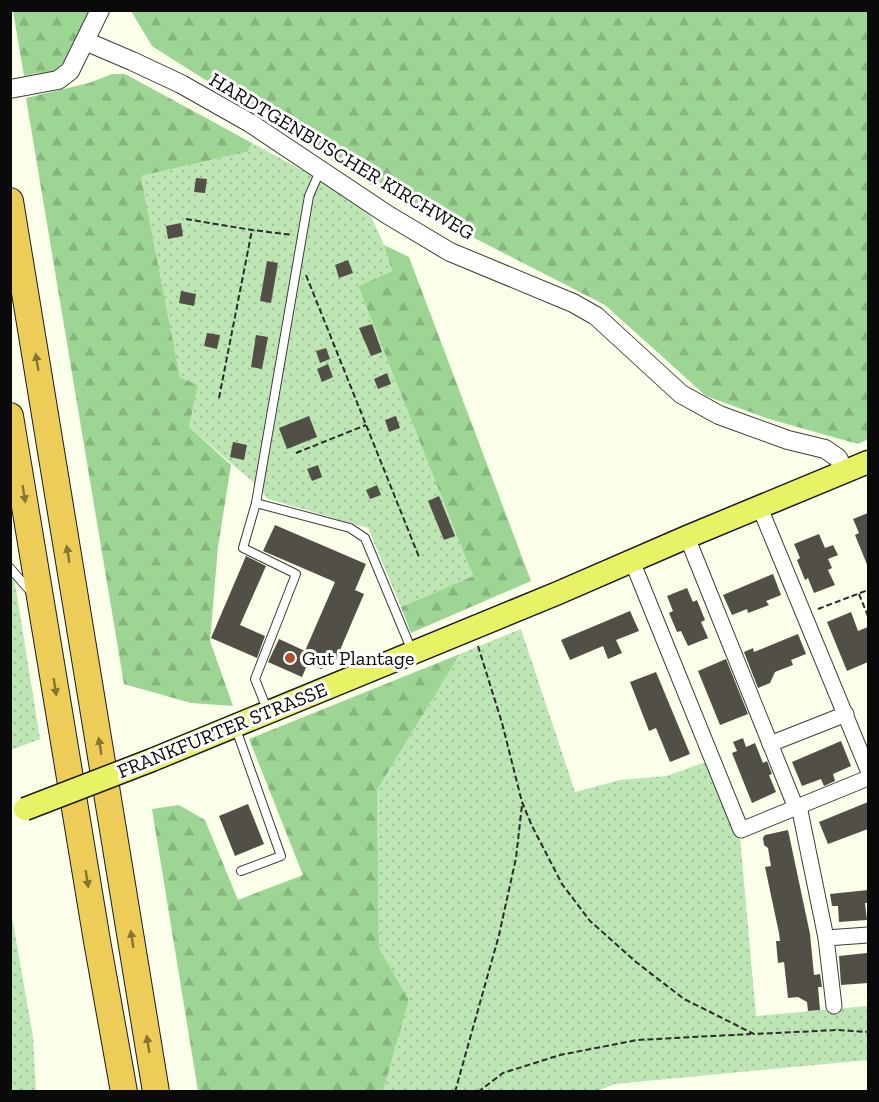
<svg xmlns="http://www.w3.org/2000/svg" width="879" height="1102" viewBox="0 0 879 1102" font-family="'Zilla Slab',serif">
<style>
.grass{fill:url(#grass-dots)}
.forest{fill:url(#forest-firs)}
.building{fill:#524f47}
.lines{fill:none;stroke-linecap:round;stroke-linejoin:round}
.service-casing{stroke:#3d3d3d;stroke-width:10}
.minor-casing{stroke:#3d3d3d;stroke-width:17}
.tertiary-casing{stroke:#3d3d3d;stroke-width:20}
.primary-casing{stroke:#1b1b1b;stroke-width:25}
.motorway-casing{stroke:#1b1b1b;stroke-width:28}
.path{stroke:#2c2c2c;stroke-width:2;stroke-dasharray:6 3;stroke-linecap:butt}
.service{stroke:#fff;stroke-width:8}
.minor{stroke:#fff;stroke-width:15}
.tertiary{stroke:#fff;stroke-width:18}
.primary{stroke:#e7f264;stroke-width:22}
.motorway{stroke:#edcc57;stroke-width:26}
.primary-bridge-casing{stroke:#1b1b1b;stroke-width:25;stroke-linecap:butt}
.primary-bridge{stroke:#e7f264;stroke-width:22}
.oneway{fill:#877534}
.poi-dot{fill:#b24f2a;stroke:#fff;stroke-width:2}
.labels{text-anchor:middle;stroke-width:6;stroke-linejoin:round;paint-order:stroke}
.street-label{font-size:20px;fill:#0a0a0a;stroke:#fff}
.poi-label{font-size:20px;fill:#0a0a0a;stroke:#fff;text-anchor:start}
</style>
<defs>
<pattern id="grass-dots" width="8" height="8" patternUnits="userSpaceOnUse" patternTransform="scale(1.5)"><rect width="8" height="8" fill="#bee5b4"/><path d="M2 2h.1M6 6h.1" fill="none" stroke="#a2c399" stroke-width="1.8" stroke-linecap="round"/></pattern>
<pattern id="forest-firs" width="22" height="20" patternUnits="userSpaceOnUse" patternTransform="scale(1.5)"><rect width="22" height="20" fill="#9dd594"/><path d="M5 1l3.5 6h-7zM16 11l3.5 6h-7z" fill="#86b67e"/></pattern>
</defs>
<rect width="100%" height="100%" fill="#fbfee8"/>
<g class="grass">
<path d="M252,143L366,205L384,245L392,271L358,286L473,576L401,607L368,528L268,499L253,482L189,427L198,385L180,379L141,176L247,152Z"/>
<path d="M10,552L40,739L11,750H10Z"/>
<path d="M521,629L575,792L620,780L666,776L711,760L740,837L756,1016L868,1006V1060L615,1084L597,1091H383L409,1000L379,948L377,790L460,654Z"/>
<path d="M10,906L33,1037L36,1091H11Z"/>
</g>
<g class="forest">
<path d="M13,11H91C78,36 70,67 42,78L39,73L24,76Z"/>
<path d="M131,11H868V439L858,444L769,419L706,396L605,305L369,184L152,46Z"/>
<path d="M112,74H125L252,143L247,152L141,176L180,378L198,385L189,427L231,465L218,547L210,641L233,706L191,703L124,684L26,98L89,83Z"/>
<path d="M384,245L409,257L531,581L411,633L401,607L473,576L358,286L392,271Z"/>
<path d="M460,654L377,790L379,948L409,1000L383,1091H198L152,809L179,805L205,820L238,900L303,875L249,739Z"/>
</g>
<g class="building">
<path d="M196,178L207,179L205,193L194,192Z"/>
<path d="M181,223L183,236L168,239L166,226Z"/>
<path d="M348,260L353,273L339,278L335,265Z"/>
<path d="M267,261L278,263L271,303L260,301Z"/>
<path d="M181,291L196,294L194,306L179,303Z"/>
<path d="M372,324L382,352L371,356L359,328Z"/>
<path d="M207,333L220,335L217,349L204,346Z"/>
<path d="M256,335L268,337L262,369L251,367Z"/>
<path d="M326,348L330,359L320,363L316,351Z"/>
<path d="M328,364L333,377L322,382L317,369Z"/>
<path d="M387,373L391,384L378,389L374,379Z"/>
<path d="M309,416L317,437L287,449L279,428Z"/>
<path d="M396,416L400,428L389,432L385,420Z"/>
<path d="M233,442L247,445L244,460L230,457Z"/>
<path d="M318,465L322,477L312,481L307,469Z"/>
<path d="M377,485L381,495L370,499L366,490Z"/>
<path d="M439,496L455,536L444,540L428,501Z"/>
<path d="M868,513V567L855,535L859,533L853,519Z"/>
<path d="M275,525L366,564L355,590L364,594L334,664L321,669L308,663L302,677L268,662L279,639L305,651L335,582L263,551Z"/>
<path d="M819,534L825,548L833,545L838,555L828,559L832,568L828,570L835,585L814,593L808,578L805,580L797,560L800,558L794,544Z"/>
<path d="M246,556L266,566L240,625L265,636L257,658L211,638Z"/>
<path d="M773,574L781,595L766,601L769,605L748,613L747,609L732,615L723,595Z"/>
<path d="M687,588L693,602L697,600L705,620L701,622L708,638L688,646L681,631L677,632L669,613L673,611L667,596Z"/>
<path d="M630,611L639,631L616,640L622,653L608,659L603,646L570,660L561,640Z"/>
<path d="M851,612L858,631L868,627V662L847,671L827,622Z"/>
<path d="M798,634L806,654L791,660L793,665L775,672L770,683L758,688L744,652L753,648L754,652Z"/>
<path d="M726,659L748,714L720,725L698,671Z"/>
<path d="M656,672L690,754L670,762L656,728L649,731L630,682Z"/>
<path d="M743,738L746,747L755,743L763,763L767,761L772,774L769,775L776,792L752,803L732,753L737,751L733,742Z"/>
<path d="M841,741L851,766L833,774L835,781L824,786L821,779L802,786L792,762Z"/>
<path d="M868,802V829L828,844L819,822Z"/>
<path d="M248,804L264,844L235,856L219,816Z"/>
<path d="M788,830L810,934L814,975L820,974L822,987H818L820,1010L808,1011L807,1002L798,997L788,998L784,962L778,963L776,941H780L779,933L765,867L771,866L768,848L764,845L763,838L765,835Z"/>
<path d="M868,890V903H865L867,920L839,922L838,906H832L830,894Z"/>
<path d="M867,953L868,983L841,985L839,956Z"/>
</g>
<g class="lines">
<defs>
<g id="service">
<path d="M256,503L309,196L320,171"/>
<path d="M10,568L31,592"/>
<path d="M267,709L255,679L296,574L243,548L256,503L350,528L365,538L412,651"/>
<path d="M236,729L281,856L241,871"/>
</g>
<g id="minor">
<path d="M760,508L868,770"/>
<path d="M687,537L796,808"/>
<path d="M632,561L741,830L868,778"/>
<path d="M770,744L846,714"/>
<path d="M799,806L826,938L834,1006"/>
<path d="M826,938L868,935"/>
</g>
<g id="tertiary">
<path d="M85,41L132,61L181,84L250,123L388,215L450,252L573,303L596,316L681,394L719,415L788,440L825,449L838,458L845,472"/>
<path d="M10,89L58,80L70,71L100,10"/>
</g>
<path id="primary" d="M152,760L558,593L687,537L868,462"/>
<g id="motorway">
<path d="M10,201L156,1092"/>
<path d="M10,416L97,941L124,1092"/>
</g>
</defs>
<use href="#service" class="service-casing"/>
<use href="#minor" class="minor-casing"/>
<use href="#tertiary" class="tertiary-casing"/>
<use href="#primary" class="primary-casing"/>
<use href="#motorway" class="motorway-casing"/>
<g class="path">
<path d="M186,219L252,230L293,235"/>
<path d="M306,275L419,557"/>
<path d="M219,398L252,230"/>
<path d="M296,453L366,425"/>
<path d="M859,594L868,616"/>
<path d="M818,609L868,590"/>
<path d="M478,646L502,723L522,802L532,826L562,884L590,921L636,962L684,999L754,1034L838,1030L868,1032"/>
<path d="M455,1092L499,935L516,858L522,805"/>
<path d="M478,1092L503,1073L560,1055L637,1040L751,1034"/>
</g>
<use href="#service" class="service"/>
<use href="#minor" class="minor"/>
<use href="#tertiary" class="tertiary"/>
<use href="#primary" class="primary"/>
<use href="#motorway" class="motorway"/>
<defs>
<path id="primary-bridge" d="M25,809L152,760"/>
</defs>
<use href="#primary-bridge" class="primary-bridge-casing"/>
<use href="#primary-bridge" class="primary-bridge"/>
</g>
<defs><path id="oneway-solid" d="M-6-.8H1V-3.2L6.5 0L1 3.2V.8H-6Z" transform="scale(1.5)"/></defs>
<g class="oneway">
<use href="#oneway-solid" transform="translate(37 362) rotate(-99)"/>
<use href="#oneway-solid" transform="translate(24 494) rotate(81)"/>
<use href="#oneway-solid" transform="translate(68 554) rotate(-99)"/>
<use href="#oneway-solid" transform="translate(55 687) rotate(81)"/>
<use href="#oneway-solid" transform="translate(100 746) rotate(-99)"/>
<use href="#oneway-solid" transform="translate(87 879) rotate(81)"/>
<use href="#oneway-solid" transform="translate(132 939) rotate(-99)"/>
<use href="#oneway-solid" transform="translate(148 1044) rotate(-99)"/>
</g>
<circle class="poi-dot" cx="290" cy="658" r="6"/>
<g class="labels">
<g class="street-label">
<text transform="translate(342 156) rotate(31)" y="7">HARDTGENBUSCHER KIRCHWEG</text>
<text transform="translate(222 730) rotate(-22)" y="7">FRANKFURTER STRASSE</text>
</g>
<g class="poi-label">
<text x="302" y="665">Gut Plantage</text>
</g>
</g>
<rect width="879" height="1102" fill="none" stroke="#0a0a0a" stroke-width="24"/>
</svg>
